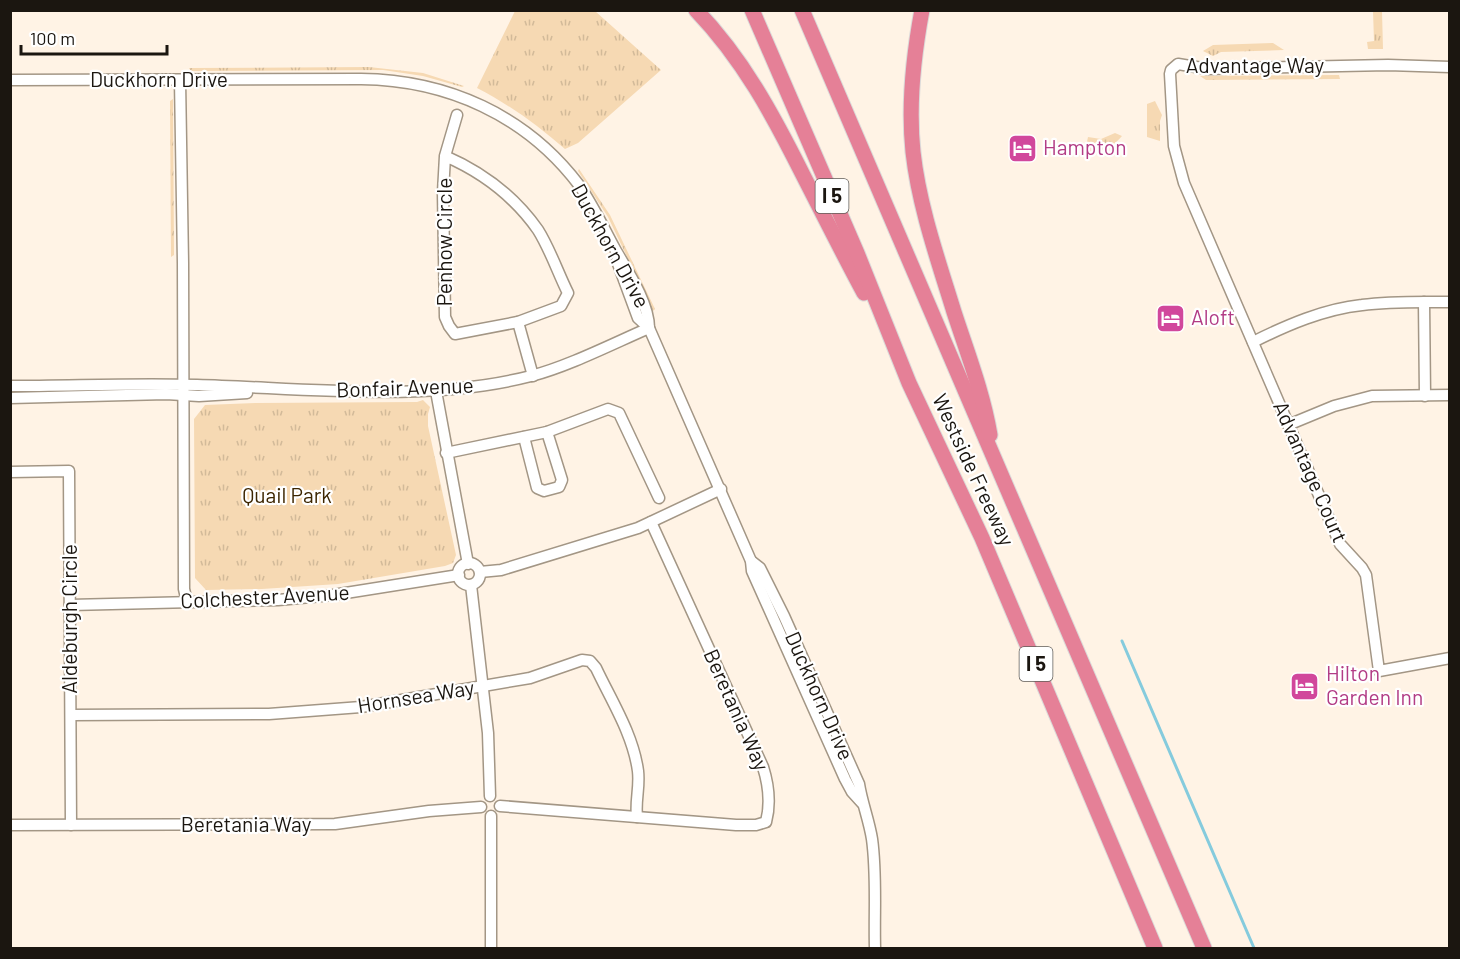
<svg xmlns="http://www.w3.org/2000/svg" width="1460" height="959" viewBox="0 0 1460 959" font-family="Barlow,sans-serif">
<style>
.grass{fill:url(#grass-tufts)}
.lines{fill:none;stroke-linecap:round;stroke-linejoin:round}
.stream{stroke:#85cbdd;stroke-width:3}
.minor-casing{stroke:#a39685;stroke-width:13}
.highway-casing{stroke:#dbdad9;stroke-width:17}
.minor{stroke:#fff;stroke-width:10}
.highway{stroke:#e58097;stroke-width:15}
.labels{text-anchor:middle;stroke-width:4.5;stroke-linejoin:round;paint-order:stroke}
.shield{fill:#fff;stroke:#5f5c58;stroke-width:1.5}
.shield-label{font-size:20px;font-weight:bold;fill:#1b1610}
.street-label{font-size:21px;fill:#1b1610;stroke:#fff}
.hotel-label{font-size:21px;fill:#b23c85;stroke:#fff;text-anchor:start}
.park-label{font-size:21px;fill:#3d2600;stroke:#fff}
</style>
<defs>
<pattern id="grass-tufts" width="24" height="20" patternUnits="userSpaceOnUse" patternTransform="scale(1.5)"><rect width="24" height="20" fill="#f6d9b3"/><path d="M3 7l-1-3M5 7V3M7 7l1-3M15 17l-1-3M17 17v-4M19 17l1-3" fill="none" stroke="#d2ba99"/></pattern>
</defs>
<rect width="100%" height="100%" fill="#fff3e5"/>
<g class="grass">
<path d="M515,11H595L661,70L578,143L565,149C537,125 510,105 477,88Z"/>
<path d="M1373,11H1382L1383,49H1368L1367,42L1374,41Z"/>
<path d="M1273,43L1284,50L1221,52L1213,56L1203,51L1213,45Z"/>
<path d="M369,67L423,73L464,86L462,87L423,76L383,70L191,71L189,68Z"/>
<path d="M1339,75L1340,79L1206,80L1200,76Z"/>
<path d="M173,99L174,255L171,257L170,101Z"/>
<path d="M1155,101L1162,115L1160,121V141L1147,137V104Z"/>
<path d="M1115,133L1122,136C1114,146 1099,155 1085,151L1088,137L1101,139Z"/>
<path d="M579,169L610,215L655,309L653,311L608,217L578,171Z"/>
<path d="M423,400L430,407L428,414V426L456,555L453,563L445,566L338,584L262,589L206,590L195,578L194,419L205,405L255,403L417,402Z"/>
</g>
<g class="lines">
<path class="stream" d="M1122,641L1254,948"/>
<defs>
<g id="minor">
<path d="M1450,67L1388,65L1208,69L1178,64L1171,70L1170,74L1174,146L1184,183L1340,544L1362,568L1366,575L1379,671L1450,658"/>
<path d="M10,80L361,79C447,80 526,115 579,185C593,205 603,227 615,249C627,270 649,303 649,328L751,561L752,571L845,779L852,792L862,803"/>
<path d="M180,80L183,263L184,589L187,602"/>
<path d="M445,156C482,172 514,196 538,230C550,249 558,273 568,293L561,306L518,322L455,334L449,326L445,317L443,192L445,156L457,115"/>
<path d="M617,261L638,318L649,328"/>
<path d="M1424,302L1425,396"/>
<path d="M518,322L533,376"/>
<path d="M1253,342C1287,325 1324,309 1362,305C1391,301 1420,302 1450,302"/>
<path d="M10,386C72,386 135,383 197,385C304,388 426,403 531,376C569,366 612,344 649,328"/>
<path d="M436,391L468,564"/>
<path d="M10,398L166,394L199,396L247,393"/>
<path d="M1288,425L1334,406L1372,396L1450,395"/>
<path d="M524,437L537,488L544,491L559,487L562,480L547,432"/>
<path d="M446,453L547,432L608,409L619,413L659,498"/>
<path d="M10,472L69,471L71,825"/>
<path d="M751,561L760,568L784,616L859,784C862,803 869,820 872,839C877,875 874,912 875,948"/>
<circle cx="469" cy="574" r="11"/>
<path d="M480,572L501,570L638,528L721,489"/>
<path d="M471,585L488,733L490,796"/>
<path d="M70,605L278,600L333,595L459,575"/>
<path d="M71,715L269,714L361,707L530,678L582,660L590,661L596,668C611,700 633,734 638,771C640,788 635,800 637,817"/>
<path d="M500,806L736,825H756L766,822C771,803 769,786 763,767L651,522"/>
<path d="M491,816V948"/>
<path d="M10,825L335,824L429,811L481,807"/>
</g>
<g id="highway">
<path d="M696,10C743,59 773,115 803,175C823,214 843,254 864,293"/>
<path d="M752,10L857,253L909,383L982,538L1155,948"/>
<path d="M802,10L1204,948"/>
<path d="M922,10C913,58 908,104 913,152C919,206 938,260 954,312C967,352 983,393 990,435"/>
</g>
</defs>
<use href="#minor" class="minor-casing"/>
<use href="#highway" class="highway-casing"/>
<use href="#minor" class="minor"/>
<use href="#highway" class="highway"/>
</g>
<defs>
<symbol id="hotel-square" viewBox="-11 -11 22 22"><rect x="-9" y="-9" width="18" height="18" rx="4" fill="#d1479c" stroke="#fff"/><path d="M-6-4.5h1.5V1H6V5H4.5V3h-9V5H-6ZM-4 0a1.8 1.8 0 1 1 3.6 0ZM.5 0V-2.5h3Q6-2.5 6 0Z" fill="#fff"/></symbol>
</defs>
<g fill-rule="evenodd">
<use href="#hotel-square" x="1006" y="132" width="33" height="33"/>
<use href="#hotel-square" x="1154" y="302" width="33" height="33"/>
<use href="#hotel-square" x="1288" y="670" width="33" height="33"/>
</g>
<g class="labels">
<g class="shield">
<rect x="815.5" y="179" width="33" height="34" rx="4.5"/>
<rect x="1019.5" y="647" width="33" height="34" rx="4.5"/>
</g>
<g class="shield-label">
<text x="832" y="203">I 5</text>
<text x="1036" y="671">I 5</text>
</g>
<g class="street-label">
<text x="1255" y="73">Advantage Way</text>
<text x="159" y="87">Duckhorn Drive</text>
<text transform="translate(445 242) rotate(-90)" y="7">Penhow Circle</text>
<text transform="translate(610 246) rotate(61)" y="7">Duckhorn Drive</text>
<text transform="translate(405 388) rotate(-2)" y="7">Bonfair Avenue</text>
<text transform="translate(973 470) rotate(65)" y="7">Westside Freeway</text>
<text transform="translate(1310 472) rotate(66)" y="7">Advantage Court</text>
<text transform="translate(265 597) rotate(-3)" y="7">Colchester Avenue</text>
<text transform="translate(70 619) rotate(-90)" y="7">Aldeburgh Circle</text>
<text transform="translate(819 696) rotate(66)" y="7">Duckhorn Drive</text>
<text transform="translate(416 697) rotate(-9)" y="7">Hornsea Way</text>
<text transform="translate(736 710) rotate(66)" y="7">Beretania Way</text>
<text x="246" y="832">Beretania Way</text>
</g>
<g class="hotel-label">
<text x="1043" y="155">Hampton</text>
<text x="1191" y="325">Aloft</text>
<text x="1326" y="681">Hilton<tspan x="1326" dy="24">Garden Inn</tspan></text>
</g>
<g class="park-label">
<text x="287" y="503">Quail Park</text>
</g>
</g>
<rect width="1460" height="959" fill="none" stroke="#1b1610" stroke-width="24"/>
<path d="M21 45v9h146v-9" fill="none" stroke="#1b1610" stroke-width="3"/>
<text x="30" y="45" font-size="18" fill="#1b1610" stroke="#ffffff" stroke-width="4.5" paint-order="stroke">100 m</text>
</svg>
